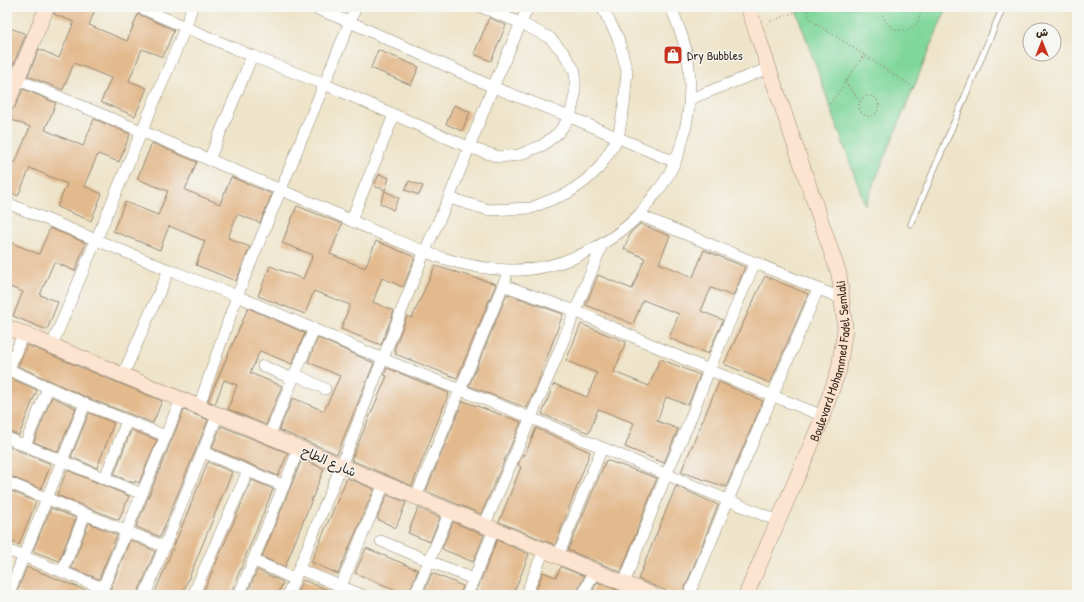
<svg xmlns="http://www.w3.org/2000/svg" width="1084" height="602" viewBox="0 0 1084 602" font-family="'Patrick Hand','Playpen Sans Arabic',sans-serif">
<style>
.green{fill:#80d79b;stroke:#5e805c}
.building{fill:#e3ba8e}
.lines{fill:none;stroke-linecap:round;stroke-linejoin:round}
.lane-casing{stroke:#948774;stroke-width:7}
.street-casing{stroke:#948774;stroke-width:12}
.secondary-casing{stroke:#948774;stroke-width:16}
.path{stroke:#948774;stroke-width:1.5;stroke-dasharray:1 3;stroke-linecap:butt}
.lane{stroke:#fff;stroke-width:5.5}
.street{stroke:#fff;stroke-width:11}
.secondary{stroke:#fde4d1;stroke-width:15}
.labels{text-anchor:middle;stroke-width:3;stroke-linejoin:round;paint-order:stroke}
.poi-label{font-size:13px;fill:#3b2a1e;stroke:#f6f6f2;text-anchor:start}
.street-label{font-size:13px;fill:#3b2a1e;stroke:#f6f6f2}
</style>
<rect width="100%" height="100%" fill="#f6f6f2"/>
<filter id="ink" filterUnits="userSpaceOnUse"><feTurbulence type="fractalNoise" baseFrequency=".025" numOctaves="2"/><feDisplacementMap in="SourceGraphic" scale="8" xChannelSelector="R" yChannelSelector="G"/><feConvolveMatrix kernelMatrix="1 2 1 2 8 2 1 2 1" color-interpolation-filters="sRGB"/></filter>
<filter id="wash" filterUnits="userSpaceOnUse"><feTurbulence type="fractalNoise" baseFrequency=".012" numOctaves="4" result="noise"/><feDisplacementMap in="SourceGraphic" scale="16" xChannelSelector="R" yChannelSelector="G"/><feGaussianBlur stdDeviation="0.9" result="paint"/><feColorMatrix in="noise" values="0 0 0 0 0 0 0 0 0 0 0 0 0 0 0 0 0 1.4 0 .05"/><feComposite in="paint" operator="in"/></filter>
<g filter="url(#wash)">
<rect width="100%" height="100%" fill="#eee4c9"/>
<path class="green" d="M795,7H947L865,205Z"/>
<g id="blocks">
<g class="building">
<path d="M56,7H96L89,25L127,41L138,14L174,30L163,57L142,49L129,81L147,88L135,116L101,102L111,78L74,63L63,90L28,76L39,49L59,58L74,22L54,14Z"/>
<path d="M489,18L506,25L491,61L474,54Z"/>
<path d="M7,27L26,34L12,68L7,66Z"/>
<path d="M378,50L419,67L411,85L371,68Z"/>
<path d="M23,89L56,103L45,130L83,146L94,119L130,134L119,162L98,154L84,186L102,194L91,221L57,207L67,184L30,168L18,196L7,191V159L15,163L30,127L7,118L9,112L15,107Z"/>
<path d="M454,105L470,112L462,131L446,124Z"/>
<path d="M152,143L197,162L185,190L220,204L231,177L272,194L260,223L237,214L228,238L250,247L236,281L196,265L205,241L169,226L160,250L113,231L125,202L158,215L168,191L137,179Z"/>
<path d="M379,174L389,178L385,190L374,186Z"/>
<path d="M409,181L423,186L419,195L405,190Z"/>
<path d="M385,191L399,198L393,210L380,203Z"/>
<path d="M297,206L342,224L330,254L365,268L376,241L415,257L403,287L382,278L373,302L394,311L381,345L341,329L350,305L314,291L305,314L258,296L270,266L303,279L313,255L282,243Z"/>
<path d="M640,224L670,236L659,263L693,277L704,250L745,267L733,296L711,288L701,311L723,320L708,354L669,338L679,314L643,300L633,324L586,305L598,275L632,289L645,258L624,249L631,232Z"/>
<path d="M50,228L86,243L75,271L54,262L40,295L58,302L47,330L13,316L23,292L7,286V241L39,254Z"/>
<path d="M435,266L496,284L457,378L395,354L397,351L394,350L407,316L412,318Z"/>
<path d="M765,276L808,294L770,383L724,364Z"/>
<path d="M507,294L563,314L537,385L527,408L469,386Z"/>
<path d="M248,308L305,333L292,364L260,351L250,373L282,386L266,425L228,409L237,385L224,380L215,404L208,401Z"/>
<path d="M581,324L626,342L614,372L649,386L660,359L700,375L688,405L666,397L657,421L678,429L664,463L625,447L634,423L598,409L589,433L542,414L554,384L587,397L597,373L566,361Z"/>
<path d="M318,338L374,363L337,454L279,430L293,398L324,411L340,376L308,362Z"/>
<path d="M27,345L162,401L153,423L88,398L18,366Z"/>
<path d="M387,368L449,393L412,486L351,460L387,376L384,375Z"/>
<path d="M10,378L37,390L19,435L7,431V385Z"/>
<path d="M719,382L763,401L726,487L681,472Z"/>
<path d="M52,397L76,408L58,452L34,442Z"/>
<path d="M463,401L521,422L481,514L426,491Z"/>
<path d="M184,410L208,420L160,537L136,527Z"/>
<path d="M89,413L114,423L97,468L71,457Z"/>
<path d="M221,426L288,453L278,476L212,448Z"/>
<path d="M536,428L590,452L555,545L499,522L521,467L518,465L523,454L525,455Z"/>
<path d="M131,430L157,440L139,483L135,481L134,483L114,475Z"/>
<path d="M7,446L51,464L41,489L7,475Z"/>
<path d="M302,459L324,469L285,567L262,557Z"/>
<path d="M606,460L657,478L621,572L568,550Z"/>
<path d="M208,462L232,472L182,595H154Z"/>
<path d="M67,470L129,496L119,520L57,495Z"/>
<path d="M347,478L374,489L338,574L311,562Z"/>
<path d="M252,480L273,489L230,595H202Z"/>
<path d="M676,486L718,505L682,595H676L638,579Z"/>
<path d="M9,490L36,502L19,545L7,540V496Z"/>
<path d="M387,495L406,502L396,528L377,519Z"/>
<path d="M51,508L76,518L59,561L33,551Z"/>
<path d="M418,508L440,517L430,542L408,533Z"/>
<path d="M453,522L484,535L473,562L442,549Z"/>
<path d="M89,523L117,535L99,579L71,568Z"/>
<path d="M130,540L155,551L145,576L137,595H108Z"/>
<path d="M497,540L529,554L513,595H475Z"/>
<path d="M366,548L418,570L408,595L355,573Z"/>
<path d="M27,567L93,593V595H26L17,592Z"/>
<path d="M561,567L584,576L576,595H534L543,572L556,577Z"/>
<path d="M257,570L283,582L278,595H247Z"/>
<path d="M432,573L463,586L460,595H423Z"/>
<path d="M303,580L331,591L330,595H296Z"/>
<path d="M597,582L629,595H591Z"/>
</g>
</g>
</g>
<g filter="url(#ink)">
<use href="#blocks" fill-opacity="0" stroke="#948774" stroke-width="1"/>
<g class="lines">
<defs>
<path id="lane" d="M911,224L1003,7"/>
<g id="street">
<path d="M139,7L252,56L324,84L468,147L499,157L519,155L543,145L558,133L570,117L575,94V71L563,52L550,38L521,23L481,7"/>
<path d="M312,7L350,22L493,87L570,117L675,162"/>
<path d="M7,75C98,113 190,151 281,190C313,203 345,218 377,232C421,251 459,268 508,270C554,272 607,248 639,215C645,208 650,200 656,193C683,161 693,109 689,68C687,47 679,27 671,7"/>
<path d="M690,99L769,68"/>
<path d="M209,160L252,56"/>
<path d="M449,198L489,210L531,208L568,193L585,181L599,168L618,138L624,105L627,71L618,38L603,9L600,7"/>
<path d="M7,203L169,270L237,296L383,359L531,418L778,521"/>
<path d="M639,215L843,299"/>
<path d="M351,221L394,115"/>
<path d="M503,285L575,311L709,370L823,416"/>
<path d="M52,345L186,26L192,7"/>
<path d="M263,366L293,379"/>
<path d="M7,371L14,372L85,404L166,436"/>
<path d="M8,371L23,334"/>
<path d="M295,374L325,389"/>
<path d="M123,375L169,270"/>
<path d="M199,406L237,296L356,7"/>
<path d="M269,436L314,329"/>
<path d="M7,438L142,494"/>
<path d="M25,445L48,388"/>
<path d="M203,452L284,486"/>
<path d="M105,478L127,421"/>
<path d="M7,482L165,547"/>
<path d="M416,497L506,278"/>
<path d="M484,526L553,366L602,245"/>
<path d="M381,541L473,579"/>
<path d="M7,550L103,588"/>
<path d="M558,556L602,448"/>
<path d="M253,560L294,579"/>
<path d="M299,569L362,595"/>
<path d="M62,572L85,514"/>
<path d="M624,583L666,475L688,425L709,370L755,262"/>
<path d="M8,595L85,404"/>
<path d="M100,595L181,399"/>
<path d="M145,595L218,414"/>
<path d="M193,595L248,471"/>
<path d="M239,595L299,448"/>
<path d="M288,595L341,466L424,253L449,198L493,87L528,7"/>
<path d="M337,595L384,484"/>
<path d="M415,595L450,511"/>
<path d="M467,595L494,530"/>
<path d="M526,595L544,550"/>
<path d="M583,595L594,571"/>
<path d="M689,595L728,500L818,289"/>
</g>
<g id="secondary">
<path d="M7,104L47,7"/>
<path d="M7,327L652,595"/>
<path id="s1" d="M746,595L818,429L839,369L845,328L839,274L748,7"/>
</g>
</defs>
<use href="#lane" class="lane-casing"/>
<use href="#street" class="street-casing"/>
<use href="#secondary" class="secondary-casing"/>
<g class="path">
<path d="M806,7L811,20L914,88"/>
<path d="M883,7C879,38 925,37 920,7"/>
<path d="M767,23L808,7"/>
<path d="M845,82L860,101"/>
<circle cx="869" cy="106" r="10"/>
<path d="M830,104L864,55"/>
</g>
<use href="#lane" class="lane"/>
<use href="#street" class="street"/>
<use href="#secondary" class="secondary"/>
</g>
</g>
<defs>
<symbol id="shop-square" viewBox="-11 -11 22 22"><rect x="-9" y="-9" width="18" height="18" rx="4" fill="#c8321e" stroke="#f6f6f2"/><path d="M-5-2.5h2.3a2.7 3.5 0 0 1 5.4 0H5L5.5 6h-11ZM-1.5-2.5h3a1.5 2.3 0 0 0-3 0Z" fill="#fff"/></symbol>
</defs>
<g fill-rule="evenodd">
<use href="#shop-square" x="662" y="44" width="22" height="22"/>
</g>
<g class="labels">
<g class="poi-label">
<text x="687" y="60">Dry Bubbles</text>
</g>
<g class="street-label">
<text dy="5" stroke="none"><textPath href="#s1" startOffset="251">Boulevard Mohammed Fadel Semlali</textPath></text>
<text transform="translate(329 461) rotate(23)" y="5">شارع الطاح</text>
</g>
</g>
<rect width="1084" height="602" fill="none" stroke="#f6f6f2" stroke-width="24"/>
<g transform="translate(1042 42)"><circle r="19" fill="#f6f6f2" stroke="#aba49d"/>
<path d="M0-3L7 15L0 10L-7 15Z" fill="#c8321e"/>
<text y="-6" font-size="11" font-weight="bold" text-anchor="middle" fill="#3b2a1e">ش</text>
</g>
</svg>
